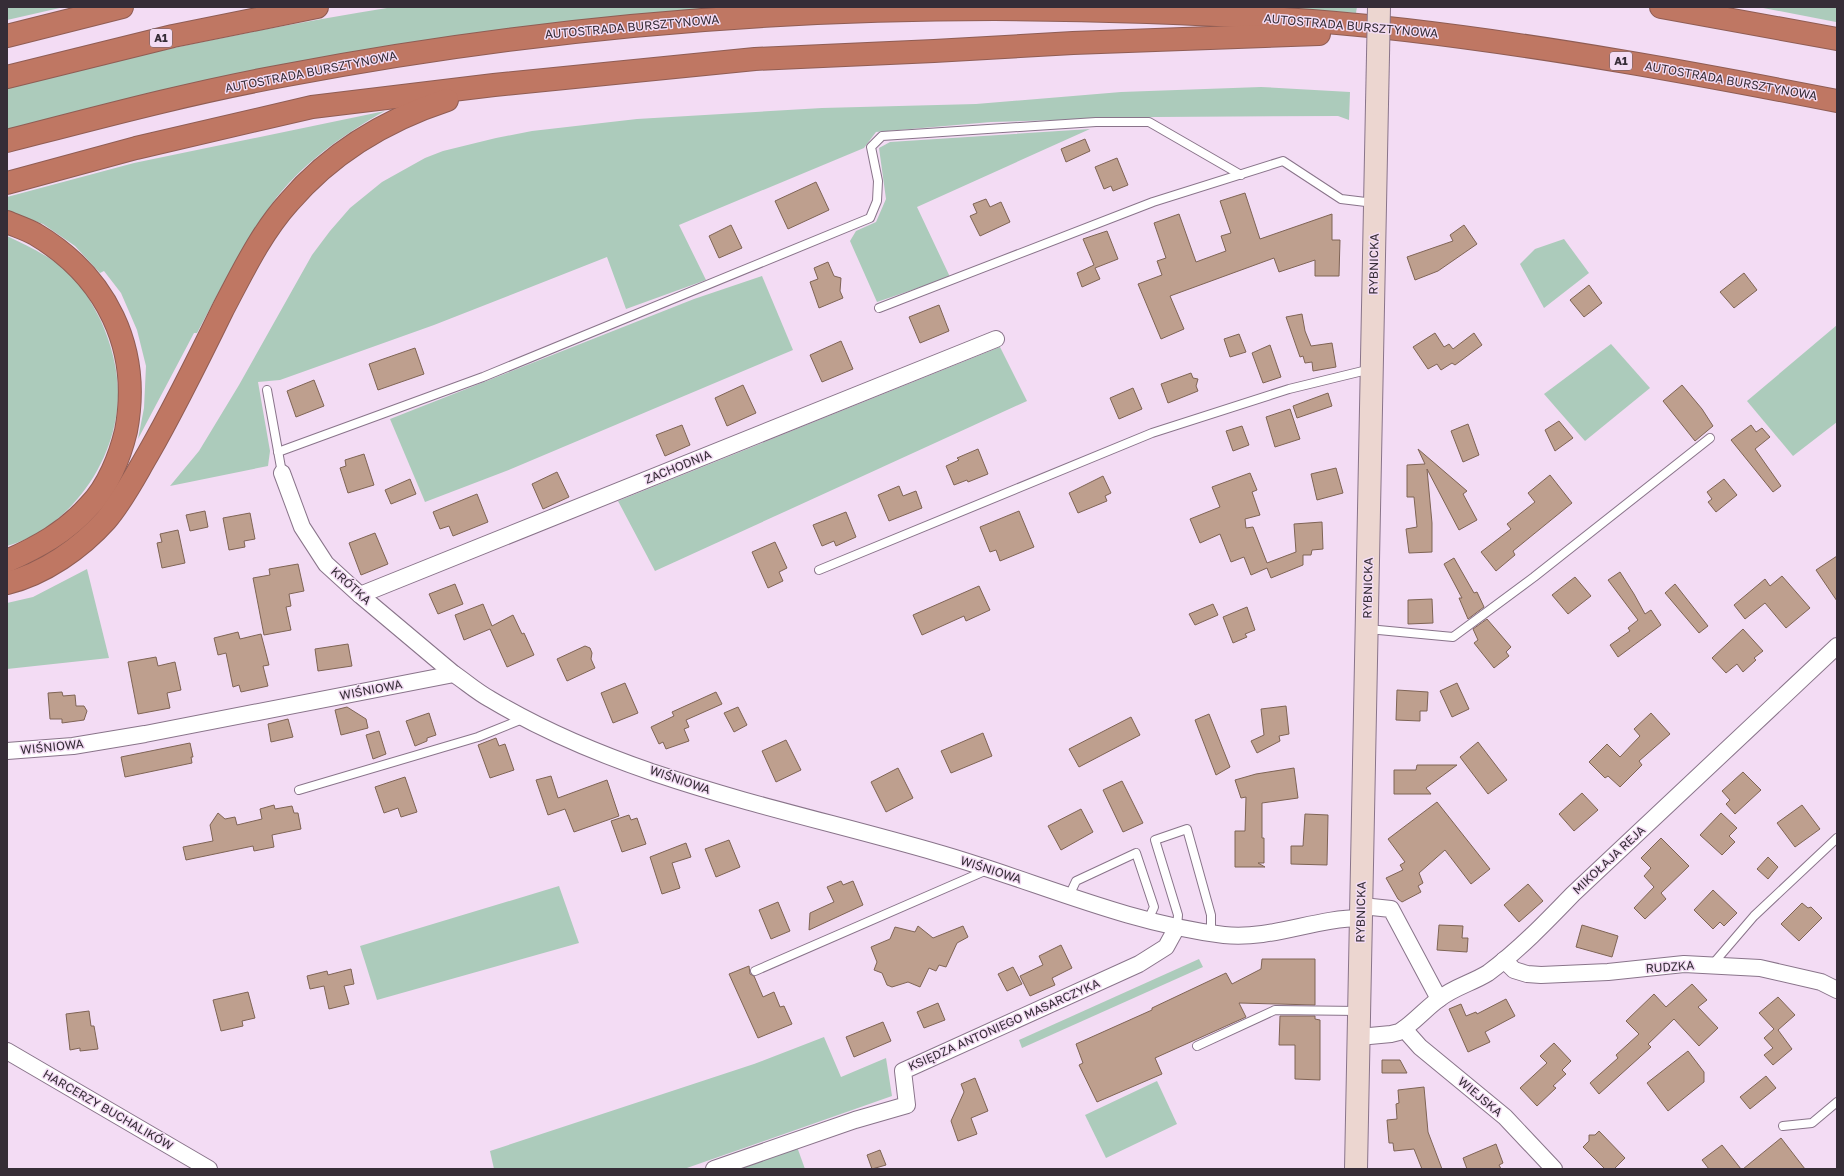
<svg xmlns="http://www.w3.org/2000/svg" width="1844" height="1176" viewBox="0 0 1844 1176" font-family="'Golos Text',sans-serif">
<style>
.green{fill:#accbbb}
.building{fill:#be9f8e;stroke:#7f6455}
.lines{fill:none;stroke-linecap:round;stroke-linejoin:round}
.lane-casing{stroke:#89748a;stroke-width:10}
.street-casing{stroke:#89748a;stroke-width:18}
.secondary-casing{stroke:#89748a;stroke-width:24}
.highway-casing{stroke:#8f5d54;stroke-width:24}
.lane{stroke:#fff;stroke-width:8}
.street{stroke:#fff;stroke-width:16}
.secondary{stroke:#ecd6d0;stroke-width:22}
.highway{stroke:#bf7763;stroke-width:22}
.secondary-bridge-casing{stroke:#89748a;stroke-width:24;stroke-linecap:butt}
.secondary-bridge{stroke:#ecd6d0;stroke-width:22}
.labels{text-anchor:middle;stroke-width:3;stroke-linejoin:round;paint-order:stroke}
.shield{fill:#f3dcf4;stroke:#6f6270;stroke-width:1}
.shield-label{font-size:11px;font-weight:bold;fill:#362d37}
.street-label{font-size:12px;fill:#362d37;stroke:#f3dcf4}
</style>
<rect width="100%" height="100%" fill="#f3dcf4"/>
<g class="green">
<path d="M7,7H64L7,20Z"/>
<path d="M393,7H727C644,15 561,21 479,33C320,55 162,87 7,131V88C134,54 263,28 393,7Z"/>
<path d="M1272,7H1357L1356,13Z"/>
<path d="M1758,7H1837V22H1836Z"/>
<path d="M1261,87L1350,92L1349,120L1338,116L1155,117L991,122L876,132L864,148L679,225L706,280L626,309L607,257L434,325L280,380L258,382L270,451L268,466L170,486L199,451L239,385L312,255L330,231L350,208L382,182L425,158L443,151L496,138L532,131L637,119L822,108L976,104L1121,92Z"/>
<path d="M385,111C342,135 300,165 271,205C242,245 220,290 197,333H194L138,439L144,408L146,366L137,330L121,293L104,271L100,273L75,246L43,224L7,211V197L134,163Z"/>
<path d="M1090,129L917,207L950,277L877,302L850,241L856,231L876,222L886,199L879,148L890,142Z"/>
<path d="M7,236C28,246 49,256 67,271C81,283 93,305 101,321C113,348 121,380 117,410C110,470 66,529 7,546Z"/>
<path d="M1564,239L1589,273L1544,308L1520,264L1535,249Z"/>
<path d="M762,276L793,350L511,469L425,502L390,419L694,299Z"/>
<path d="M1837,325V422L1793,456L1747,401Z"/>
<path d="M1611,344L1650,388L1585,441L1544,394Z"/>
<path d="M1000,347L1027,401L655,571L618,501Z"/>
<path d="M87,569L109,658L7,669V603L33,597Z"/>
<path d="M559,886L579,943L377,1000L360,946Z"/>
<path d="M1199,959L1203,967L1022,1048L1019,1040Z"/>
<path d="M824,1037L841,1077L886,1058L892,1096L684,1169H494L490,1151L754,1064Z"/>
<path d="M1157,1081L1177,1124L1106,1158L1085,1115Z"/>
<path d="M796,1144L805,1169H732Z"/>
</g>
<g class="building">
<path d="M1085,139L1090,151L1066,162L1061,149Z"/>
<path d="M1117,158L1128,185L1113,191L1111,186L1104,189L1095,167Z"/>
<path d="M816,182L829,210L788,229L775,201Z"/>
<path d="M1245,193L1260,239L1332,214V240H1340L1339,276H1315V260L1279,272L1274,258L1170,296L1184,329L1161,339L1138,284L1162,275L1157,261L1166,258L1154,223L1179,214L1196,262L1226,251L1221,236L1231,233L1220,201Z"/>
<path d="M986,199L990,207L1001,202L1010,222L980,236L970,216L977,213L973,204Z"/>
<path d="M731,225L742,248L719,258L709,236Z"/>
<path d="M1464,225L1477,244L1438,271L1415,280L1407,257L1453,241L1450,235Z"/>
<path d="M1107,231L1118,259L1095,268L1100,279L1082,287L1077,273L1094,265L1083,239Z"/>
<path d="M828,262L834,276L841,278L840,291L843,298L819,308L810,282L818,279L814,268Z"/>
<path d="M1744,273L1757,290L1734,308L1720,292Z"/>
<path d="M1589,285L1602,303L1584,317L1570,300Z"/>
<path d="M939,305L949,331L920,343L909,317Z"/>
<path d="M1302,314L1305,331L1311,346L1332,343L1336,367L1313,371L1312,362L1305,363L1303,356L1300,357L1286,317Z"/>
<path d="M1435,333L1444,347L1449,344L1453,349L1474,333L1482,345L1455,365L1452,363L1441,370L1437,364L1428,369L1413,347Z"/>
<path d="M1239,334L1246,352L1230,357L1224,339Z"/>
<path d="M841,341L853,369L822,382L810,355Z"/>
<path d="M1270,345L1281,377L1263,383L1252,353Z"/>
<path d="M415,348L424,374L378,390L369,364Z"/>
<path d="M1191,373L1193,378L1198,379L1196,386L1198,391L1168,403L1161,384Z"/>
<path d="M314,380L324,406L296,417L287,391Z"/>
<path d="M743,385L756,413L727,426L715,398Z"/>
<path d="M1682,385L1702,409L1713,426L1695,441L1663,401Z"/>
<path d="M1133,388L1142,409L1119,419L1110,398Z"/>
<path d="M1328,393L1332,406L1297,418L1293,406Z"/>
<path d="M1290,409L1300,439L1275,447L1266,417Z"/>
<path d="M1559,421L1573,438L1555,451L1545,430Z"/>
<path d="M1468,424L1479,455L1463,462L1451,431Z"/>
<path d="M682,425L690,445L665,456L656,435Z"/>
<path d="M1751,425L1756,432L1762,428L1770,437L1755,449L1781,486L1773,492L1731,440Z"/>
<path d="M1242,426L1249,445L1233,451L1226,431Z"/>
<path d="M978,449L988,474L968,482L967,480L954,485L946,466L959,460L957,458Z"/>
<path d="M1418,449L1467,491L1463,494L1477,520L1459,530L1427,469L1432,523V552L1409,553L1406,529L1417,527L1414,497H1407V465L1425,464Z"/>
<path d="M364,454L374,485L348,493L340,468L346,466L345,460Z"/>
<path d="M1336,468L1343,493L1317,500L1311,474Z"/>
<path d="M557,472L569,497L543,509L532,484Z"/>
<path d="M1250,473L1257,490L1252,492L1260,515L1245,519L1246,528L1253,527L1267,563L1296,552L1294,524L1322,522L1323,549L1312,550L1311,555H1303V565L1271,578L1267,568L1251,575L1244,557L1231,562L1220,534L1200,543L1190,519L1220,507L1212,487Z"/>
<path d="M1550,475L1572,503L1513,551L1515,555L1496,571L1481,552L1511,529L1507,524L1535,502L1528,493Z"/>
<path d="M1103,476L1111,493L1105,496L1107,501L1078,513L1069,493Z"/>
<path d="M410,479L416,494L391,504L385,490Z"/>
<path d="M1724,479L1737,495L1716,512L1708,502L1712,499L1707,492Z"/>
<path d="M899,486L903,496L916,491L922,508L889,521L878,495Z"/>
<path d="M477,494L488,522L453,536L449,526L440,529L433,512Z"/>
<path d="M205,511L208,527L190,531L186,515Z"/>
<path d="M1019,511L1034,547L1000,561L996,550L990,552L980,527Z"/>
<path d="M846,512L856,537L836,546L834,541L822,546L813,525Z"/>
<path d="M250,513L255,539L244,541L245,547L229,550L223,518Z"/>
<path d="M178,530L185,563L162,568L157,543L162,542L160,534Z"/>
<path d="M375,533L388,564L361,575L349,543Z"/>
<path d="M775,542L787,568L779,572L783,581L768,588L752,552Z"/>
<path d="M1837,556V601L1816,570Z"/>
<path d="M1454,558L1474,593L1477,592L1484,607L1468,619L1459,598H1462L1444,564Z"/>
<path d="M298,564L304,591L289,594L291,606L286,607L291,630L264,635L253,578L270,575L269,569Z"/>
<path d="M1620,572L1634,594L1645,614L1651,610L1661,625L1618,657L1610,645L1630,631L1628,628L1638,620L1608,580Z"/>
<path d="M1782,576L1810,608L1786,628L1765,603L1745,619L1734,605L1765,579L1770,586Z"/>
<path d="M1575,577L1591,596L1568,614L1552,595Z"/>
<path d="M455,584L463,604L438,614L429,594Z"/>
<path d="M1675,584L1708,626L1699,633L1665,593Z"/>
<path d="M979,586L990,610L966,621L964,616L922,635L913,615Z"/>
<path d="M1432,599L1433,623L1408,624V600Z"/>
<path d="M483,604L492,626L513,615L522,634L524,633L534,655L507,667L490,629L464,640L455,615Z"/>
<path d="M1213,604L1218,615L1195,625L1189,614Z"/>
<path d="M1247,607L1255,630L1245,634L1247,637L1233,643L1223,617Z"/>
<path d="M1487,619L1511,647L1506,652L1509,656L1494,668L1474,643L1478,640L1473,629Z"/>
<path d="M1743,629L1763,651L1754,658L1756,660L1743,672L1737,664L1726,673L1712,658Z"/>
<path d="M238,632L240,639L261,634L269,665L263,666L268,686L241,692L239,685L233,687L226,653L218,655L214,638Z"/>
<path d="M348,644L352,666L318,671L315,649Z"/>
<path d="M585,646L590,648L592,653L591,659L595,668L567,681L557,659Z"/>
<path d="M156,657L158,666L175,662L181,690L167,693L170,708L138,714L128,662Z"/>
<path d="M625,683L638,713L613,723L601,693Z"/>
<path d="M1457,683L1469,709L1452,717L1440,691Z"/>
<path d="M1397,690L1428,692L1427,711H1420V721L1396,720Z"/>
<path d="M62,692L63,696L75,695L76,706H84L87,711L84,720L62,723V719H50L48,693Z"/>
<path d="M716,692L722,704L686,720L689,727L684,729L689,741L666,749L663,742L659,744L651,727L674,716L672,712Z"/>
<path d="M1286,706L1289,734L1279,736L1280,741L1257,753L1251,741L1264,735L1261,709Z"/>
<path d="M347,707L366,719L368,728L341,735L335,710Z"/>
<path d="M738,707L747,725L734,732L724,713Z"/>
<path d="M429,713L436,735L427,738V741L415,746L406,721Z"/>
<path d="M1651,713L1670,734L1639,761L1642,765L1620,787L1608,776L1605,778L1589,762L1607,744L1620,757L1640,736L1634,729Z"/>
<path d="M1209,714L1230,767L1216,775L1195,720Z"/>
<path d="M1131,717L1140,735L1079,767L1069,749Z"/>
<path d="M288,719L293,737L271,742L268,724Z"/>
<path d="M379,731L386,754L373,759L366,735Z"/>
<path d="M983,733L992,756L951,773L941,751Z"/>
<path d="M496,738L499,746L505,744L514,770L490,778L478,745Z"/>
<path d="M786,740L801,770L776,782L762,751Z"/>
<path d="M1478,742L1507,780L1488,794L1460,757Z"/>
<path d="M190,743L193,757H191L192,763L125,777L121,757Z"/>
<path d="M1417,765H1457L1426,788L1431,794H1394V770H1416Z"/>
<path d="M898,768L913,798L886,812L871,782Z"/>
<path d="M1294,768L1298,798L1262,803V838H1264V863H1258L1265,867H1235V831H1245L1246,797L1241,798L1235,780L1256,774Z"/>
<path d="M1743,772L1761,790L1735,814L1726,804L1730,800L1722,791Z"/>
<path d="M551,776L558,798L607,780L619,816L574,832L565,809L548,815L536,780Z"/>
<path d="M405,777L417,812L401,817L398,808L384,813L375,787Z"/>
<path d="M1122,781L1143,823L1123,832L1103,790Z"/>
<path d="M1582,793L1598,810L1574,831L1559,814Z"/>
<path d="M1437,802L1490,869L1471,884L1445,850L1419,873L1423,883L1418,886L1421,892L1402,902L1398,899L1386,878L1403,870L1400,865L1405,862L1388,839Z"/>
<path d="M274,805L275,809L292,806L294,813H298L301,829L272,835L274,847L254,851L253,846L186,860L183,847L213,841L210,825L218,813L225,819L235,817L237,825L262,819L260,809Z"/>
<path d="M1802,805L1820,829L1795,847L1777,823Z"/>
<path d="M1081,809L1093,832L1061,850L1048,826Z"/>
<path d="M1721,813L1737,828L1729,836L1735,842L1722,855L1700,835Z"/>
<path d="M1305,814L1328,815L1327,865L1291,864V846H1303Z"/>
<path d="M629,815L631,820L637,818L646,844L622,852L611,821Z"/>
<path d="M1661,838L1689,866L1661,893L1666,899L1645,919L1634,908L1654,887L1644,876L1651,868L1641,858Z"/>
<path d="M729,840L740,867L716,877L705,849Z"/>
<path d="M686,843L691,857L672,863L680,888L662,894L650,857Z"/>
<path d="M1768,857L1778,867L1768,879L1757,869Z"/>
<path d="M841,881L843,885L853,881L863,905L809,930L810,913L834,902L827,887Z"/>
<path d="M1528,884L1543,901L1519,922L1504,905Z"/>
<path d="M1713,890L1737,913L1724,926L1720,922L1713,929L1694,910Z"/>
<path d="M778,902L790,931L771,939L759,910Z"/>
<path d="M1802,903L1808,908L1811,907L1822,918L1799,941L1781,924Z"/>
<path d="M1439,925L1463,926L1462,938H1468L1467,952L1437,950Z"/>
<path d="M1582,925L1618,936L1612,957L1576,947Z"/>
<path d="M918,926L933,938L963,926L968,937L957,943L946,967L939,965L936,971L929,968L920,987L908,982L892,987L887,985L882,973L874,970L877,962L871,947L890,939L895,927L915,932Z"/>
<path d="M1061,945L1072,968L1052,978L1055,985L1030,996L1020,976L1043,965L1039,956Z"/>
<path d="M1262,959H1315V1005L1239,1003L1246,1017L1155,1058L1162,1074L1097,1102L1079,1065L1083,1063L1076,1044L1152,1010V1008L1226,973L1232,984L1261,969Z"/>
<path d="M749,966L750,974L754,976L763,997L774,992L780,1007L784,1006L792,1024L758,1038L729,974Z"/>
<path d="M1013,967L1022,984L1007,991L998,974Z"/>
<path d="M351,969L354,984L344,986L349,1004L329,1009L324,986L310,989L307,976L327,971L328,975Z"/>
<path d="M1692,984L1707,1000L1698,1007L1718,1028L1699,1046L1674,1019L1648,1044L1651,1047L1599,1094L1590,1083L1618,1058L1616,1055L1639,1034L1626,1021L1654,994L1666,1007Z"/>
<path d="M248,992L255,1018L242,1021L243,1026L221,1031L213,1000Z"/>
<path d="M1778,997L1795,1015L1778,1030L1792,1049L1773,1065L1764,1055L1773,1048L1764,1038L1774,1029L1759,1013Z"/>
<path d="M1506,999L1515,1016L1485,1032L1490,1042L1468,1052L1449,1009L1461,1004L1466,1016L1476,1012L1477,1014Z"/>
<path d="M938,1003L945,1020L924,1028L917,1012Z"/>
<path d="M89,1011L91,1026H94L98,1049L80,1051V1048L70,1050L66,1014Z"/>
<path d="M1280,1016H1315V1019L1320,1020V1080L1295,1079V1045H1279Z"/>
<path d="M883,1022L891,1041L854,1057L846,1037Z"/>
<path d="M1554,1043L1571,1061L1562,1070L1566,1074L1553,1086L1556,1088L1537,1106L1520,1088L1547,1063L1540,1056Z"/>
<path d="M1688,1051L1704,1072V1082L1668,1111L1647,1083Z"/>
<path d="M1382,1060H1400L1407,1073H1382Z"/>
<path d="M1766,1076L1776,1088L1750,1109L1740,1097Z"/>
<path d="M975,1078L988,1111L971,1118L977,1134L958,1141L951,1121L964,1092L961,1084Z"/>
<path d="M1424,1087L1428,1132L1442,1169H1422L1414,1149L1394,1151L1393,1143H1389L1387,1120L1397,1119L1396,1104L1399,1103L1398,1090Z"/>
<path d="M1599,1131L1625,1158L1614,1169H1605L1583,1147L1589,1141V1135H1595Z"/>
<path d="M1781,1138L1805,1169H1743Z"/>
<path d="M1496,1144L1503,1163L1499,1165L1501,1169H1467L1463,1158Z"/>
<path d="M1722,1145L1741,1169H1709L1702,1160Z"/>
<path d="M880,1150L886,1165L872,1169L867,1155Z"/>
</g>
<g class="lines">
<defs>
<g id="lane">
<path d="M879,308L1153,202L1283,161L1341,199L1374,203"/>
<path d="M267,390L282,473"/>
<path d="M278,452L483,377L870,218L877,201L878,181L871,147L882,136L1096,122H1149L1241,175"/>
<path d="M819,570L1152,433L1289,389L1371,369"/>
<path d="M1368,629L1453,637L1534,577L1710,438"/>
<path d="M299,790L478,737L525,718"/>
<path d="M1069,896L1076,881L1136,853L1154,907L1148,920"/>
<path d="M1177,927L1178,915L1155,840L1187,829L1211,915V932"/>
<path d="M1712,965L1754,916L1837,838"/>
<path d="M755,971L987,870"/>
<path d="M1197,1046L1275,1010L1359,1011"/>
<path d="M1783,1126L1812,1123L1837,1102"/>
</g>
<g id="street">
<path d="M282,473L302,527L326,564L360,595L454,674"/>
<path d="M360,595L996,339"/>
<path d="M7,751L73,746L145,734L454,674C466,682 477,692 490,699C627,781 787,809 938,853C1033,880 1125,923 1224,935C1271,940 1315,918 1361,918"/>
<path d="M1362,906L1391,909L1439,999"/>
<path d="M1504,960L1514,970L1527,974L1541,975L1608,972L1684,964L1760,968L1821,982L1837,990"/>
<path d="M1404,1029L1420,1047L1505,1117L1554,1169"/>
<path d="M1359,1037L1391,1034L1399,1032C1414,1023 1425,1009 1439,999C1454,987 1472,983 1488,973C1519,950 1546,922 1573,894L1837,646"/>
<path d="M7,1051L209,1169"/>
<path d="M714,1169L855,1120L907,1105L903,1071L1139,964L1166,947L1177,927"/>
</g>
<path id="secondary" d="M1356,1169L1377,104"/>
<g id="highway">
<path d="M1661,7L1837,39"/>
<path d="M7,36L122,7"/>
<path d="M7,77L173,36L317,7"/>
<path d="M7,141C100,117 193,92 287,75C571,21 859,1 1147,12C1233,15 1320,20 1406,30C1551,47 1694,73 1837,101"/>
<path d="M7,183L136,148L312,107L494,85L755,59L934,51L1073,43L1319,34"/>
<path d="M7,222C16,226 26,229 35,234C106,276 142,348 126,431C120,456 108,487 89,506C66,532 38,547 7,561"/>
<path d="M7,583C44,574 81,548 106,520C123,500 135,476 148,454C175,407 199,358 223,309C242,273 261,233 289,202C331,153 386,120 447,100"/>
</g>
</defs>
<use href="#lane" class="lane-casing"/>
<use href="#street" class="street-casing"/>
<use href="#secondary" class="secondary-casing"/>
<use href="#highway" class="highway-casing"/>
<use href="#lane" class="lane"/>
<use href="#street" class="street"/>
<use href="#secondary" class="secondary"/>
<use href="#highway" class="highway"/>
<defs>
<path id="secondary-bridge" d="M1377,104L1379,7"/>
</defs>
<use href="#secondary-bridge" class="secondary-bridge-casing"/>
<use href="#secondary-bridge" class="secondary-bridge"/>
</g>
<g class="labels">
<g class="shield">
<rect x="150" y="29" width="22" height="18" rx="3"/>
<rect x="1610" y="52" width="22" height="18" rx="3"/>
</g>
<g class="shield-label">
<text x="161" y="42">A1</text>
<text x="1621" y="65">A1</text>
</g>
<g class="street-label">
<text transform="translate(1351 26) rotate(5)" y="4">AUTOSTRADA BURSZTYNOWA</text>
<text transform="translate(632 27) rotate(-5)" y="4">AUTOSTRADA BURSZTYNOWA</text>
<text transform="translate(311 72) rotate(-11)" y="4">AUTOSTRADA BURSZTYNOWA</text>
<text transform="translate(1731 81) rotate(10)" y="4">AUTOSTRADA BURSZTYNOWA</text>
<text transform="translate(1374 264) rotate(-89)" y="4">RYBNICKA</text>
<text transform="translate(678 467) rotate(-22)" y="4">ZACHODNIA</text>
<text transform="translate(351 586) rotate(42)" y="4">KRÓTKA</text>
<text transform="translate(1368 588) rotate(-89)" y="4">RYBNICKA</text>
<text transform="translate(371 690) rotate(-11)" y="4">WIŚNIOWA</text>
<text transform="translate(52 747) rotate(-6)" y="4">WIŚNIOWA</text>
<text transform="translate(680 780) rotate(19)" y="4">WIŚNIOWA</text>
<text transform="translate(1609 860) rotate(-43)" y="4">MIKOŁAJA REJA</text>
<text transform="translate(991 870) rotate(18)" y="4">WIŚNIOWA</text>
<text transform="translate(1361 912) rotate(-89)" y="4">RYBNICKA</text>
<text transform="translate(1670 967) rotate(-4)" y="4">RUDZKA</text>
<text transform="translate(1004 1025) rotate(-24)" y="4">KSIĘDZA ANTONIEGO MASARCZYKA</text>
<text transform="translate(1480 1097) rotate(40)" y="4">WIEJSKA</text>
<text transform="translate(108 1110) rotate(30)" y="4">HARCERZY BUCHALIKÓW</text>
</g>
</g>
<rect width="1844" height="1176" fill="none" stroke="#362d37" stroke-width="16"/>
</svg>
